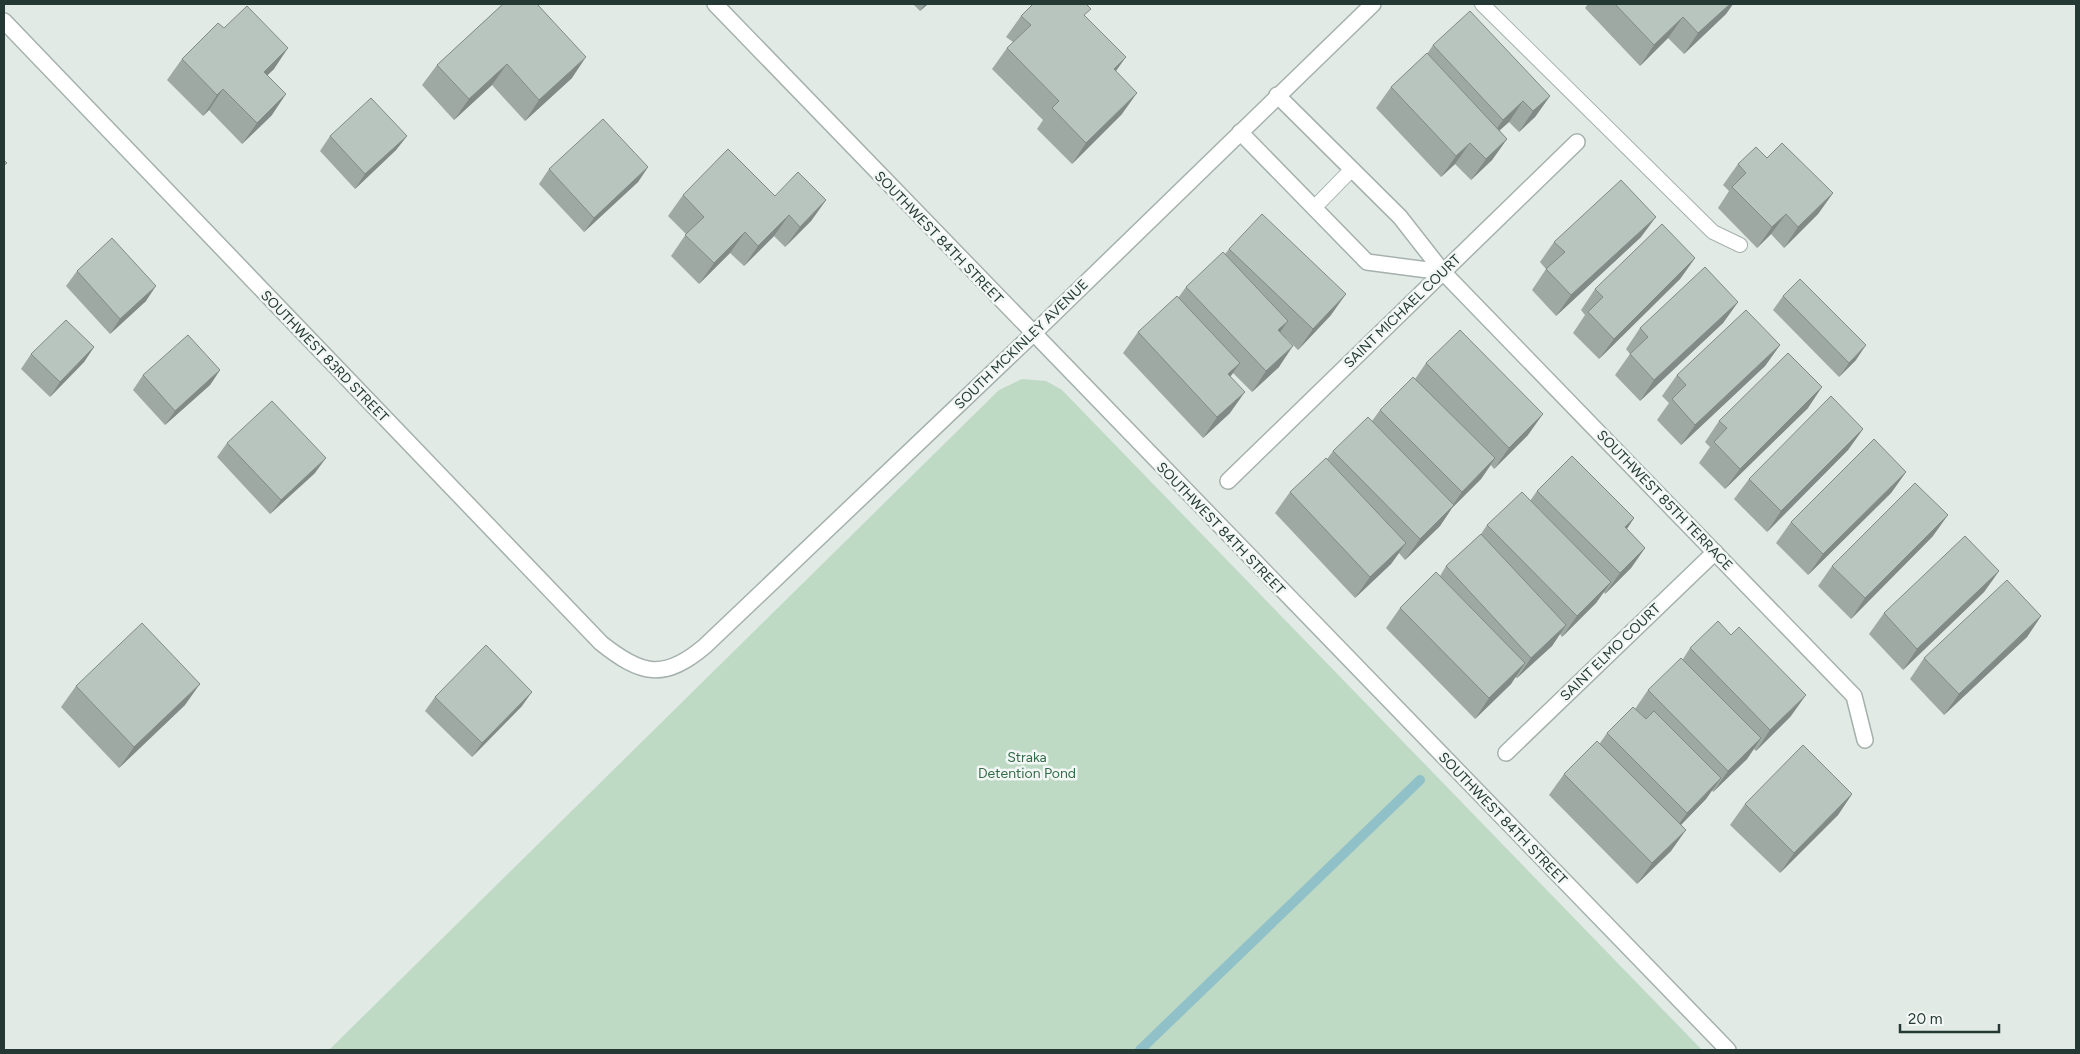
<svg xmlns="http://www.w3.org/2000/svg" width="2080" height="1054" viewBox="0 0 2080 1054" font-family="Figtree,sans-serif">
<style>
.green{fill:#bed9c4}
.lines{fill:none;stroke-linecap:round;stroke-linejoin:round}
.stream{stroke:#91c1c8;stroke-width:10}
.lane-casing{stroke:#a5b1ad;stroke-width:16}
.street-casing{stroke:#a5b1ad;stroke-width:18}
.lane{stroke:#fff;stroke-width:14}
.street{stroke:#fff;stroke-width:15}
.wall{fill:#9ea9a4}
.shaded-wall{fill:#818a86}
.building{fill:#b8c5bf;stroke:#818a86}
.labels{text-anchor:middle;stroke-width:5;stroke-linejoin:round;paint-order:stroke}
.street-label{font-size:14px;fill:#243933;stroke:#f2f7f5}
.park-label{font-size:14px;fill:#346b48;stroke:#f2f7f5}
</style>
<rect width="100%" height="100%" fill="#e2eae6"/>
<path class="green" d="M1022,379L1046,381L1062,390L1702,1050H329L999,390Z"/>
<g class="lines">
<path class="stream" d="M1140,1050L1420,780"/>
<defs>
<g id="lane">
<path d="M1482,4L1713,232L1740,245"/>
<path d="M1314,208L1352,169"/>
</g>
<g id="street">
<path d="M715,4L1728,1050"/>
<path d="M4,21L601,643C641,675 664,681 705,646L1033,334L1373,4"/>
<path d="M1277,95L1400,217L1443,272L1854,696L1865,740"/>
<path d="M1240,132L1367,262L1443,272"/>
<path d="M1228,481L1577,142"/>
<path d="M1506,753L1715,552"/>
</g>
</defs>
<use href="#lane" class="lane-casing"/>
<use href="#street" class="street-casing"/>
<use href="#lane" class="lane"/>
<use href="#street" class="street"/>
</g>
<g class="wall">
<path d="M503,4L572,78L525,121L492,85L454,120L422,85L437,65Z"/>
<path d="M913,4H928L920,11Z"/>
<path d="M1588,4H1733L1726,14L1684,54L1668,38L1640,66L1585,8Z"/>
<path d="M1021,16H1085L1116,71L1122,114L1072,164L1037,129L1043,120L992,69L1007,48L1013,42L1006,37Z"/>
<path d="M224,28L274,69L267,75L272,115L242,144L209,110L203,116L167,80L182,59Z"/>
<path d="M1433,45L1550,96L1535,117L1519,132L1509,122L1499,130L1507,139L1492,160L1471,180L1455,164L1441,177L1376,108L1391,87L1427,54Z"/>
<path d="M330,136H407L396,150L355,189L320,151Z"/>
<path d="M1767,158L1833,193L1818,214L1784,248L1771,234L1757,248L1718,208L1729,191L1723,185L1738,164Z"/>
<path d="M648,167L638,182L584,232L539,184L549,169Z"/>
<path d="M683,195L775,196L826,200L811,221L785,247L774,236L744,266L730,253L699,284L671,256L686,234L668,216Z"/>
<path d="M1641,237L1556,316L1532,290L1546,269L1540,262L1554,242Z"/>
<path d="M1229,249L1331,315L1298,350L1286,338L1279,367L1252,392L1233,373L1230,377V413L1203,438L1123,353L1138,332L1178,298L1186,287L1225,254Z"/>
<path d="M1695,258L1680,279L1599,359L1573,333L1585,315L1581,310L1595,289Z"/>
<path d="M77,271L146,301L110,334L66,286Z"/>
<path d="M1783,296L1856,360L1839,377L1773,310Z"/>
<path d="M1738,302L1723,323L1640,401L1615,375L1630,354L1626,349L1640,328Z"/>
<path d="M1780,345L1765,366L1681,445L1657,420L1669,403L1662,396L1677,375Z"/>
<path d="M94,347L84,362L50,397L21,369L31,354Z"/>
<path d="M1426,363L1528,435L1494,469L1491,465L1481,479L1452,508L1440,526L1405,560L1399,553L1391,564L1355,598L1275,513L1290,492L1327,459L1333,451L1372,421L1380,410L1415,379Z"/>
<path d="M220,370L210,385L165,425L133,390L143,375Z"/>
<path d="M1808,408L1725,489L1699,463L1710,447L1705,442L1719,421Z"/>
<path d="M1863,429L1848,450L1767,532L1734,499L1749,479Z"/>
<path d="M227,443L315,473L270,514L217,457Z"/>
<path d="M1906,472L1891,493L1808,575L1776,543L1791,522Z"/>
<path d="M1537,491L1634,518L1627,529L1645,548L1631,568L1605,594L1604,592L1596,603L1562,637L1560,634L1552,646L1517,678L1515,677L1511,684L1475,719L1386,628L1400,608L1440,576L1446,566L1481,534L1487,525L1530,501Z"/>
<path d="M1933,536L1851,619L1818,586L1832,566Z"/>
<path d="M1999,571L1984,592L1903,670L1869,634L1884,613Z"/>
<path d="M2041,616L2027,637L1944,715L1910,679L1924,658Z"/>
<path d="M1690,648L1791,716L1756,751L1754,749L1747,759L1713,792L1712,790L1706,799L1681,825L1671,851L1637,884L1549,795L1564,774L1600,743L1607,733L1635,709L1648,690L1683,659Z"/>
<path d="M76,686L185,705L119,768L61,707Z"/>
<path d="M435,697L522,706L472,757L425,711Z"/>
<path d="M1852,794L1838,815L1780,873L1730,825L1745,804Z"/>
</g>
<g class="shaded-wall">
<path d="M925,4H928L920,11Z"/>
<path d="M1730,4H1733L1726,14L1684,54L1698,33Z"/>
<path d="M1683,17L1668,38L1640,66L1654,45Z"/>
<path d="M288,48L274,69L249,93L264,72Z"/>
<path d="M586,57L572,78L525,121L539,100Z"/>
<path d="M1126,57L1111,78L1114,69Z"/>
<path d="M507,64L492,85L454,120L469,99Z"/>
<path d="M223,89L209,110L203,116L217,95Z"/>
<path d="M1137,93L1122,114L1072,164L1086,143Z"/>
<path d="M286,94L272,115L242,144L257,123Z"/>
<path d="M1550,96L1535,117L1519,132L1533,111Z"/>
<path d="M1523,101L1509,122L1488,141L1503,120Z"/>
<path d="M407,136L396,150L355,189L365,174Z"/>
<path d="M1507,139L1492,160L1471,180L1486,159Z"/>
<path d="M1470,143L1455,164L1441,177L1456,156Z"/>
<path d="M648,167L638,182L584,232L594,218Z"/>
<path d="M1833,193L1818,214L1784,248L1798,227Z"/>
<path d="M826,200L811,221L785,247L800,227Z"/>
<path d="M1786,214L1771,234L1757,248L1772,227Z"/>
<path d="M789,215L774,236L744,266L758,246Z"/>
<path d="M1656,217L1641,237L1556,316L1571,295Z"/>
<path d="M745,232L730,253L699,284L714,263Z"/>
<path d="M1695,258L1680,279L1599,359L1614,339Z"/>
<path d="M156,286L146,301L110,334L120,319Z"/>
<path d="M1346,294L1331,315L1298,350L1313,329Z"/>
<path d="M1738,302L1723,323L1640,401L1654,380Z"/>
<path d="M1288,321L1273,342L1278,330Z"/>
<path d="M1780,345L1765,366L1681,445L1695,425Z"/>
<path d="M1866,345L1856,360L1839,377L1849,363Z"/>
<path d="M1293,346L1279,367L1252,392L1266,371Z"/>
<path d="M94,347L84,362L50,397L60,382Z"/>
<path d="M1240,363L1225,384L1228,374Z"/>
<path d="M220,370L210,385L165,425L175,411Z"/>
<path d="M1822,387L1808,408L1725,489L1740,469Z"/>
<path d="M1245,392L1230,413L1203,438L1217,417Z"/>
<path d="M1543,414L1528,435L1494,469L1509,448Z"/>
<path d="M1863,429L1848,450L1767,532L1781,511Z"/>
<path d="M326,458L315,473L270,514L281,500Z"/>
<path d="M1495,458L1481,479L1452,508L1440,526L1405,560L1420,539L1450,509L1462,492Z"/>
<path d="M1906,472L1891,493L1808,575L1823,554Z"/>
<path d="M1948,515L1933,536L1851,619L1865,598Z"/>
<path d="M1634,518L1620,539L1625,527Z"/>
<path d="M1406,543L1391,564L1355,598L1370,577Z"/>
<path d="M1645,548L1631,568L1605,594L1620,573Z"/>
<path d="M1999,571L1984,592L1903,670L1917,649Z"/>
<path d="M1611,582L1596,603L1562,637L1577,616Z"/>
<path d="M2041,616L2027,637L1944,715L1959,694Z"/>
<path d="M1566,625L1552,646L1517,678L1531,658Z"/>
<path d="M1525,663L1511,684L1475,719L1489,698Z"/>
<path d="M200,684L185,705L119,768L134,747Z"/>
<path d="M532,692L522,706L472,757L482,743Z"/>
<path d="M1806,695L1791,716L1756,751L1770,730Z"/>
<path d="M1761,738L1747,759L1713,792L1728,771Z"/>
<path d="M1721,778L1706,799L1672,834L1687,813Z"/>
<path d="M1852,794L1838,815L1780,873L1794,853Z"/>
<path d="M1686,830L1671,851L1637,884L1652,863Z"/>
</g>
<g class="building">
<path d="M503,4H537L586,57L539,100L507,64L469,99L437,65Z"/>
<path d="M1033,4H1086L1091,9L1084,15L1126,57L1114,69L1137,93L1086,143L1052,108L1059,101L1007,48L1031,25L1021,16Z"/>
<path d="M1615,4H1730L1698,33L1683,17L1654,45Z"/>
<path d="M247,6L288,48L264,72L286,94L257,123L223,89L217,95L182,59L218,23L224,28Z"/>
<path d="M1470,11L1550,96L1533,111L1523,101L1503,120L1433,45Z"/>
<path d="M1427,53L1507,139L1486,159L1470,143L1456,156L1391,87Z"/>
<path d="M371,98L407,136L365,174L330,136Z"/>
<path d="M603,119L648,167L594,218L549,169Z"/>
<path d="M1782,143L1833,193L1798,227L1786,214L1772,227L1732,187L1746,173L1738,164L1756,147L1767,158Z"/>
<path d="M728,149L775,196L798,172L826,200L800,227L789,215L758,246L745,232L714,263L685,235L704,217L683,195Z"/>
<path d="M4,160L7,163L4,165Z"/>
<path d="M1621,180L1656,217L1571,295L1546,269L1565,252L1554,242Z"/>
<path d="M1262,214L1346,294L1313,329L1229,249Z"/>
<path d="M1662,224L1695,258L1614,339L1588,312L1603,297L1595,289Z"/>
<path d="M112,238L156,286L120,319L77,271Z"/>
<path d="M1223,252L1288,321L1278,330L1293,346L1266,371L1186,287Z"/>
<path d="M1705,267L1738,302L1654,380L1630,354L1648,337L1640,328Z"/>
<path d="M1800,279L1866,345L1849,363L1783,296Z"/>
<path d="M1177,296L1240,363L1228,374L1245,392L1217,417L1138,332Z"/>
<path d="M1746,310L1780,345L1695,425L1672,399L1686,385L1677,375Z"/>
<path d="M66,320L94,347L60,382L31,354Z"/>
<path d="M1460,330L1543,414L1509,448L1426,363Z"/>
<path d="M188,335L220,370L175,411L143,375Z"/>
<path d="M1788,353L1822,387L1740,469L1714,442L1727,428L1719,421Z"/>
<path d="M1413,377L1495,458L1462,492L1380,410Z"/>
<path d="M1831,396L1863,429L1781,511L1749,479Z"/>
<path d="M272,401L326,458L281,500L227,443Z"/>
<path d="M1368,417L1454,505L1420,539L1333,451Z"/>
<path d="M1874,439L1906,472L1823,554L1791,522Z"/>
<path d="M1572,456L1634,518L1625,527L1645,548L1620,573L1537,491Z"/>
<path d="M1326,458L1406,543L1370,577L1290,492Z"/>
<path d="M1915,483L1948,515L1865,598L1832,566Z"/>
<path d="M1522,492L1611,582L1577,616L1487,525Z"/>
<path d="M1481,534L1566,625L1531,658L1446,566Z"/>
<path d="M1965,536L1999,571L1917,649L1884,613Z"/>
<path d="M1436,572L1525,663L1489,698L1400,608Z"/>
<path d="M2007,580L2041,616L1959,694L1924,658Z"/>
<path d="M1718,621L1731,635L1739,627L1806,695L1770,730L1690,648Z"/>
<path d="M142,623L200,684L134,747L76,686Z"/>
<path d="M486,645L532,692L482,743L435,697Z"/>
<path d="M1681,658L1761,738L1728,771L1648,690Z"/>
<path d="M1633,707L1646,719L1654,711L1721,778L1687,813L1607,733Z"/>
<path d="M1597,741L1686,830L1652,863L1564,774Z"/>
<path d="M1803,745L1852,794L1794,853L1745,804Z"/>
</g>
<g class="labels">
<g class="street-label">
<text transform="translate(939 237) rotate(46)" y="5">SOUTHWEST 84TH STREET</text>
<text transform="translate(1402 311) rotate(-44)" y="5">SAINT MICHAEL COURT</text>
<text transform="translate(1021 344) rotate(-44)" y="5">SOUTH MCKINLEY AVENUE</text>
<text transform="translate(325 356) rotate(46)" y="5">SOUTHWEST 83RD STREET</text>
<text transform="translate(1665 500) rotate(46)" y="5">SOUTHWEST 85TH TERRACE</text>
<text transform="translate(1221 528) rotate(46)" y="5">SOUTHWEST 84TH STREET</text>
<text transform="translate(1610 652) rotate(-44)" y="5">SAINT ELMO COURT</text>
<text transform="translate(1503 818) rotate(46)" y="5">SOUTHWEST 84TH STREET</text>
</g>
<g class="park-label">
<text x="1027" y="762">Straka<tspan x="1027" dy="16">Detention Pond</tspan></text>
</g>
</g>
<rect width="2080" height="1054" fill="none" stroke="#243933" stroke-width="10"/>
<path d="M1900 1024v8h99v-8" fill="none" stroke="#243933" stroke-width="2.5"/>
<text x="1908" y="1024" font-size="15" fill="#243933" stroke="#f2f7f5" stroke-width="4" paint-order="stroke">20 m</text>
</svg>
